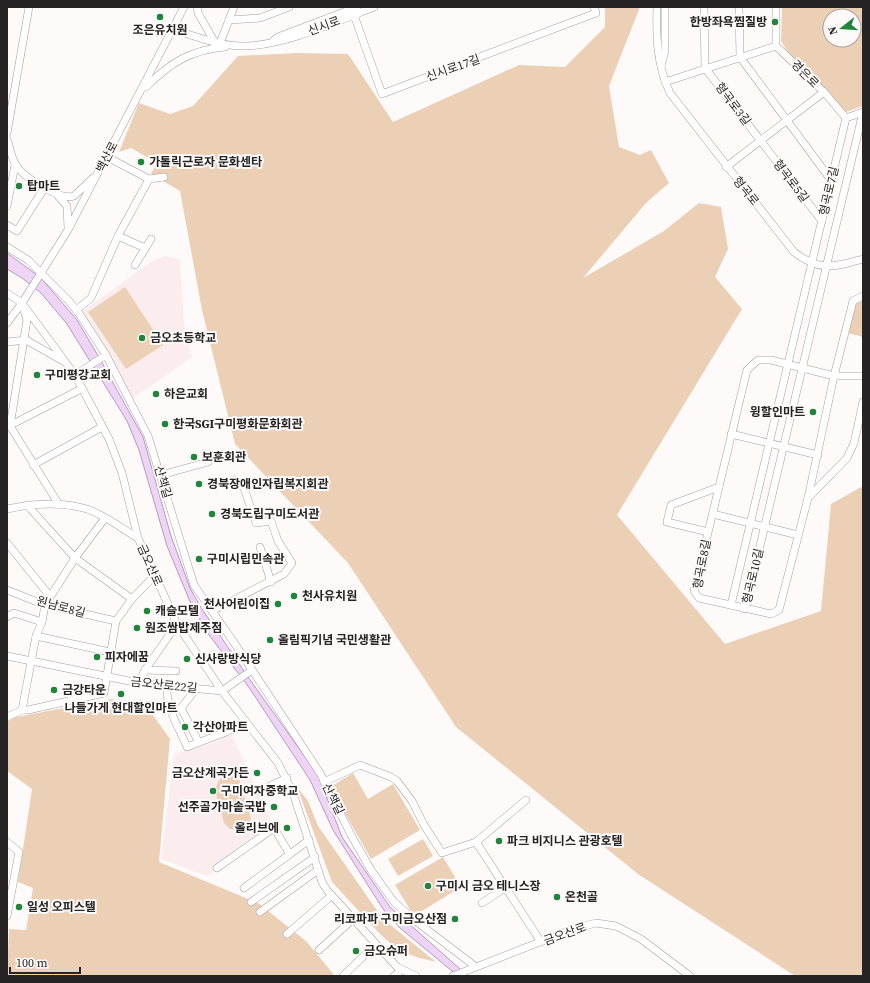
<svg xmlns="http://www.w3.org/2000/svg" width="870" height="983" viewBox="0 0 870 983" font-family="'Source Serif 4','Noto Sans KR',serif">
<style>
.built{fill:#fbeced}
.green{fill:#ebd0b6;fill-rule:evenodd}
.water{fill:#eed4f6;stroke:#b29fb7}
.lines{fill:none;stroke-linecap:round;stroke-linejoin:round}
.minor-casing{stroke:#a49f9f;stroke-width:8}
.minor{stroke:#fff;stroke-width:7}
.poi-dot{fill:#1f853a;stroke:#fefafa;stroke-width:1.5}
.labels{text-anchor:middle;stroke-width:4;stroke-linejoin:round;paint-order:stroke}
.poi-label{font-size:12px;font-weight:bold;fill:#252323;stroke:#fefafa;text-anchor:start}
.street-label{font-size:12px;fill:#252323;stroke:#fefafa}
</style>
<rect width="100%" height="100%" fill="#fefafa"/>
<g class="built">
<path d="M164,256L180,259L184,323L192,357L132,399L80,313L151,262Z"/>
<path d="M231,733L274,827L207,876L161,859L174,754L210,744Z"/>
</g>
<g class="green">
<path d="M605,7H640L609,86L619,147L640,155L651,150L669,183L646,203L583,278L664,231L699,203L721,207L728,249L715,277L742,309L617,515L725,644L821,611L831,504L863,486V976H795L638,874L456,727L348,563L235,444L202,310L180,191L151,174L157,163L131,148L119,152L139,103L170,114L193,106L238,56L296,53L348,54L393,122L519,65L565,67L605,27Z"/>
<path d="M782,7H863V106L846,112L788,52L781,41ZM830,16H854V40H830Z"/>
<path d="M125,287L163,345L126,369L88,312Z"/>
<path d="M863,298V337L848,333L854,302Z"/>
<path d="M112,699L151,712L170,739L159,862L258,903L306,941L335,976H7L9,929L26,930L33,888L18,882L32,789L7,771V722L16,717Z"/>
<path d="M353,773L368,799L393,784L420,830L371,859L330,787Z"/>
<path d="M225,776H232L239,779L251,818L249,824L240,830L230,829L224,823L215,790L219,780Z"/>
<path d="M297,787L308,801L318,826L383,919L436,962L416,957L398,950L380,934L332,882Z"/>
<path d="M423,839L433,856L398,876L388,859Z"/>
<path d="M443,857L461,887L414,916L395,885Z"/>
</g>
<path class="water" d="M7,253L41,278L77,320L100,359L143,437L171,536L190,588L200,606L248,677L318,775L342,837L390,907L468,976H458L400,928L383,909L333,830L310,780L248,686L209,635L191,604L167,546L139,450L127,421L67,324L41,293L22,278L7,269Z"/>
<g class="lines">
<defs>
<g id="minor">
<path d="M197,7L198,13L214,41"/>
<path d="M657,7C656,37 657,66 670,93L794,252C820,272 834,267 863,259"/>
<path d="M704,7L705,68L822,221"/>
<path d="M739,7L740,57L831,180"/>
<path d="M776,7V46L824,92L846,118"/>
<path d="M354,15L382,94L596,13L594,7"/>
<path d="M229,20L260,18L289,7"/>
<path d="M172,29C194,36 217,45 240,46C281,47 336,22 374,7"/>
<path d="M274,40L278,37L357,7"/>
<path d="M220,43L234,7"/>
<path d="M661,66L665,51V7"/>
<path d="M665,82L776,46"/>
<path d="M146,87C170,63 190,50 225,47"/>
<path d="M846,118L863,112"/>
<path d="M7,133L29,7"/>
<path d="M7,139C10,147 11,158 16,165C23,177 61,201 74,196L93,178"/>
<path d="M107,157L149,179L164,177"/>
<path d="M726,167L824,92"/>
<path d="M58,196L67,206L68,228"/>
<path d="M7,206L15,165"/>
<path d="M7,225L17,231L45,187"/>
<path d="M118,236L145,248"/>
<path d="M7,247L28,260L69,301L80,315L106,355L148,436L194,585L235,644L320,773L351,835L371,870L394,902L417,922L476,967"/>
<path d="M135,265L151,239"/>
<path d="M7,293L22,303L75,375L109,439L122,473L138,538L177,624L222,691L278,763L293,793L322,882L326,889L397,967L416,976"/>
<path d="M863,296L853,301L834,376L808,498L779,610L771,614L699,598L694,591L747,370L758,360H771L834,376H863"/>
<path d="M23,307L27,320L10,426L58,503"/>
<path d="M76,310L91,298L118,236L149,179"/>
<path d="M7,323L22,303L68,230L184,7"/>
<path d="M7,342L26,340L63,361"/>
<path d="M75,375L106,355"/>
<path d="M7,427L81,389"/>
<path d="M731,434L818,455"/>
<path d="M33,465L102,427"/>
<path d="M161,475L208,462"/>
<path d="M808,498L847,458L854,443L863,402"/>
<path d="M27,505L75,558L132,599"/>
<path d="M7,509C34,503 60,501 87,509C105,515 122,529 138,538"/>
<path d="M713,514L798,535"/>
<path d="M708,532L667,522L671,505L719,487"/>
<path d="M7,543L49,595"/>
<path d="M260,547L271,582"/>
<path d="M7,590L45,605L116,621"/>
<path d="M731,605L846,118"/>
<path d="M745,609L863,112"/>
<path d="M212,611L284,574L292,563L278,541L271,521L256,523L244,488L235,480"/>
<path d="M7,617L14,613L42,622"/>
<path d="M36,636L110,652"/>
<path d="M7,656L139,683L222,691L252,670"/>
<path d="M145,670L176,671"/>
<path d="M139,683L145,670L177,624"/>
<path d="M167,687C166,708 179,728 187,747L226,732L246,722"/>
<path d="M196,689L181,708L198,741"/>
<path d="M22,710L36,636L42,622L45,605L75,558L105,518"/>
<path d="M7,717L22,710H28L104,693L116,621L132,599L155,575"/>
<path d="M324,782L360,765L391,777L397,781L412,801L424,825L442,853L476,842L526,800"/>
<path d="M259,791L287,778"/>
<path d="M7,842L19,852L7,916"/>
<path d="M476,842L541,942"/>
<path d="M217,868L274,828L289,853"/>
<path d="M244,888L309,840"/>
<path d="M251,902L315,857"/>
<path d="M482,903L505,888"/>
<path d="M260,912L318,870"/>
<path d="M287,934L331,896"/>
<path d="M319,950L352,920"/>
<path d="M343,976L375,945"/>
<path d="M394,976L398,973"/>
<path d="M453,976L573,929L596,923L616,926L641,939L690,976"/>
</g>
</defs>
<use href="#minor" class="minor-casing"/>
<use href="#minor" class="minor"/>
</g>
<g class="poi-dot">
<circle cx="160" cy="17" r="4"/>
<circle cx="775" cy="22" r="4"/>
<circle cx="141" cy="162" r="4"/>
<circle cx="19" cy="186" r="4"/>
<circle cx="142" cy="338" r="4"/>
<circle cx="37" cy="375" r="4"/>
<circle cx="156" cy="394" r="4"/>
<circle cx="813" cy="412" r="4"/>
<circle cx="165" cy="424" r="4"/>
<circle cx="194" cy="457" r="4"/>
<circle cx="199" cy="484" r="4"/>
<circle cx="212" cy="514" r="4"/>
<circle cx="199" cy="559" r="4"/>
<circle cx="294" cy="596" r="4"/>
<circle cx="278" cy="604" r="4"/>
<circle cx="147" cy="611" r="4"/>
<circle cx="137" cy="628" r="4"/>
<circle cx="270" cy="640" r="4"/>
<circle cx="97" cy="657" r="4"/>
<circle cx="187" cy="659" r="4"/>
<circle cx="54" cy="690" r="4"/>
<circle cx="121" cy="694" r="4"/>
<circle cx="185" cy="727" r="4"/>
<circle cx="257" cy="773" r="4"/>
<circle cx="213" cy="791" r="4"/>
<circle cx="274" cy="807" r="4"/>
<circle cx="287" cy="828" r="4"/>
<circle cx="499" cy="841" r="4"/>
<circle cx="428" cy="886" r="4"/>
<circle cx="557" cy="897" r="4"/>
<circle cx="19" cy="907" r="4"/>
<circle cx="455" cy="919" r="4"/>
<circle cx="356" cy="951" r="4"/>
</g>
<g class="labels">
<g class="poi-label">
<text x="767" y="26" text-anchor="end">한방좌욕찜질방</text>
<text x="160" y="34" text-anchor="middle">조은유치원</text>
<text x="149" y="166">가톨릭근로자 문화센타</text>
<text x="27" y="190">탑마트</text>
<text x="150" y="342">금오초등학교</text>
<text x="45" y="379">구미평강교회</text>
<text x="164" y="398">하은교회</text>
<text x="805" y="416" text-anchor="end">윙할인마트</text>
<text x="173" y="428">한국SGI구미평화문화회관</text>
<text x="202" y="461">보훈회관</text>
<text x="207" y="488">경북장애인자립복지회관</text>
<text x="220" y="518">경북도립구미도서관</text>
<text x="207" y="563">구미시립민속관</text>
<text x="302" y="600">천사유치원</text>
<text x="270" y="608" text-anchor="end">천사어린이집</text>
<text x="155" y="615">캐슬모텔</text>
<text x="145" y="632">원조쌈밥제주점</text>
<text x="278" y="644">올림픽기념 국민생활관</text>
<text x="105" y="661">피자에꿈</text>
<text x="195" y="663">신사랑방식당</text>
<text x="62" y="694">금강타운</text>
<text x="121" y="712" text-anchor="middle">나들가게 현대할인마트</text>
<text x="193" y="731">각산아파트</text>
<text x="249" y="777" text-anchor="end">금오산계곡가든</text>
<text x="221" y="795">구미여자중학교</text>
<text x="266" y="811" text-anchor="end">선주골가마솥국밥</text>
<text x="279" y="832" text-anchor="end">올리브에</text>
<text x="507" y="845">파크 비지니스 관광호텔</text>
<text x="436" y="890">구미시 금오 테니스장</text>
<text x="565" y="901">온천골</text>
<text x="27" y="911">일성 오피스텔</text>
<text x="447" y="923" text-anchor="end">리코파파 구미금오산점</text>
<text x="364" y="955">금오슈퍼</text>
</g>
<g class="street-label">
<text transform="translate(324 26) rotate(-20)" y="4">신시로</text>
<text transform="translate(453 68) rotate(-20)" y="4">신시로17길</text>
<text transform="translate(805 74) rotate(45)" y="4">경은로</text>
<text transform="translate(733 104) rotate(53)" y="4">형곡로3길</text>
<text transform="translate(107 157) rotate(-63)" y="4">백산로</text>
<text transform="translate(791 181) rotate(53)" y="4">형곡로5길</text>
<text transform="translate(746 191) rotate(51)" y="4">형곡로</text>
<text transform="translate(829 191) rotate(-77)" y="4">형곡로7길</text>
<text transform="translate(163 482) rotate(73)" y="4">산책길</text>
<text transform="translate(702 564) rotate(-79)" y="4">형곡로8길</text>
<text transform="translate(150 565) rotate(66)" y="4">금오산로</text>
<text transform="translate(753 576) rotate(-77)" y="4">형곡로10길</text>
<text transform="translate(61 607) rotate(15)" y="4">원남로8길</text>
<text transform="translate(164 685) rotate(6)" y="4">금오산로22길</text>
<text transform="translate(333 799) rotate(63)" y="4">산책길</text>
<text transform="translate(565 934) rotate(-20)" y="4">금오산로</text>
</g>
</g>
<rect width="870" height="983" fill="none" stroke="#252323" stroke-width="16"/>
<g transform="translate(842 28) rotate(253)"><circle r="19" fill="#fefafa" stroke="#a7a4a4"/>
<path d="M0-3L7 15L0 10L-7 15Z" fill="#1f853a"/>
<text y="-6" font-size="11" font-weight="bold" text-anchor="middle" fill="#252323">N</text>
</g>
<path d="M10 967v6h70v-6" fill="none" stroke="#252323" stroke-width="2"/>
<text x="16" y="967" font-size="12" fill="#252323" stroke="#fefafa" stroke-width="3" paint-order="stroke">100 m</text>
</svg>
